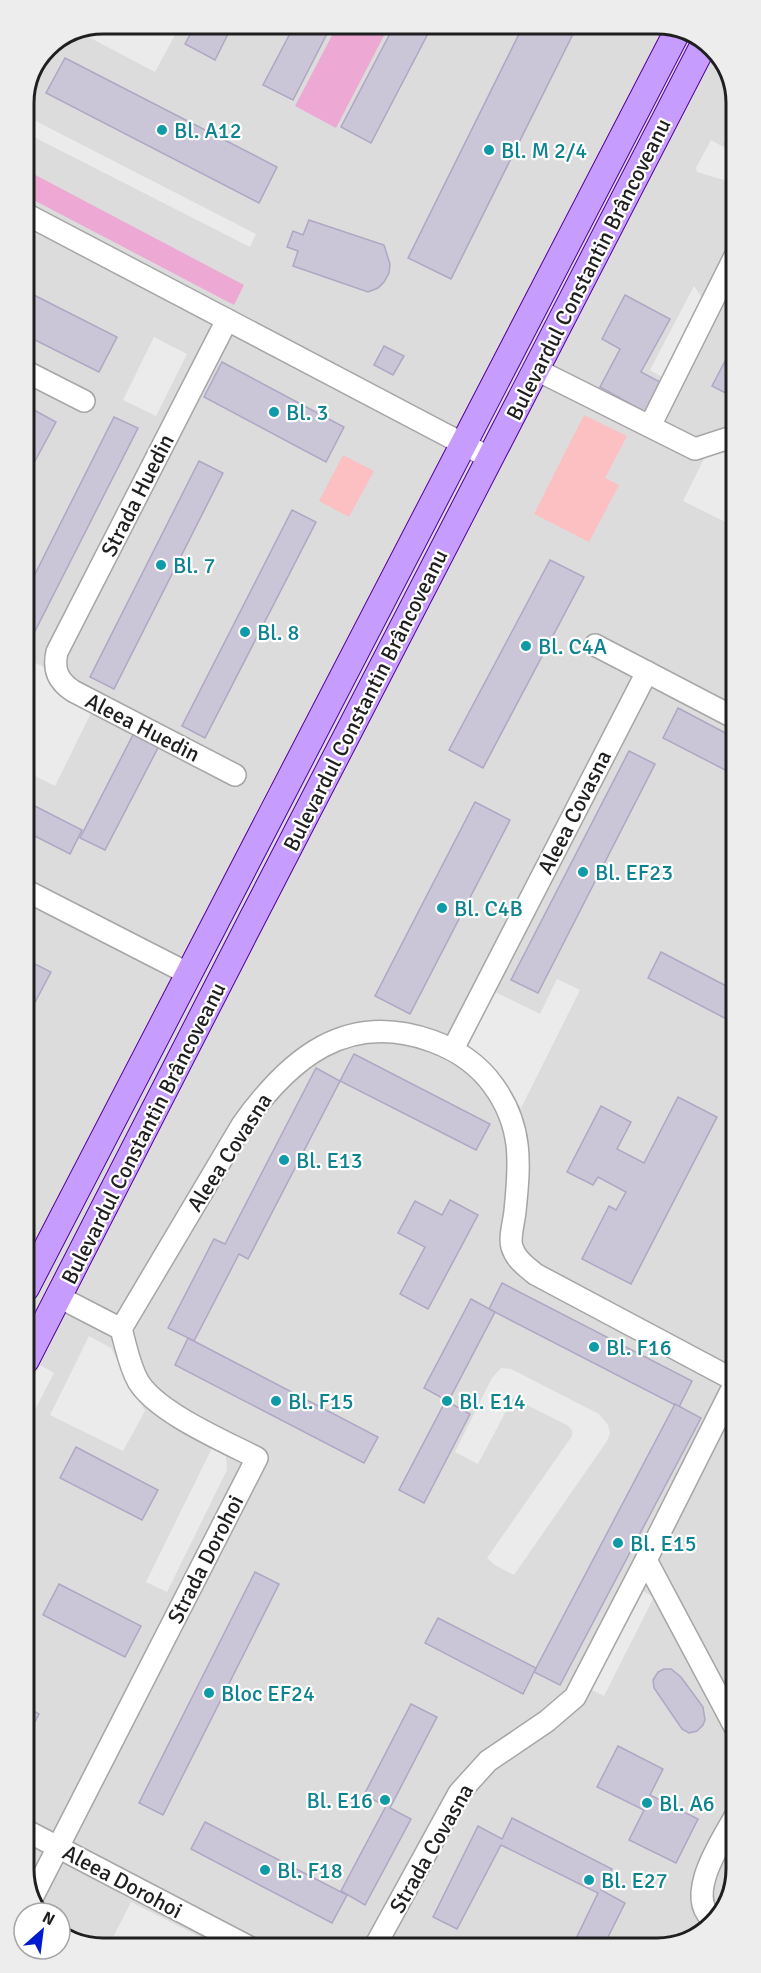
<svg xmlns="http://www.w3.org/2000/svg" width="761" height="1973" viewBox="0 0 761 1973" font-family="Signika,sans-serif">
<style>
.residential{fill:#dcdcdd}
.grass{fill:#eda9d3}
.park{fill:#fcc0c3}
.parking{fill:#ebebeb}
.building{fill:#cbc5d8;stroke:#afa7c3;stroke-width:1.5}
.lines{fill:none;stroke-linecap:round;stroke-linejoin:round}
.minor-casing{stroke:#a6a6a6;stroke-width:24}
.major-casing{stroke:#53009b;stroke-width:28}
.minor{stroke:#fff;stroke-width:21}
.major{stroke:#c79cff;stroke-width:26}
.culture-dot{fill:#0f9aa8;stroke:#fff;stroke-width:2}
.labels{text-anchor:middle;stroke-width:4.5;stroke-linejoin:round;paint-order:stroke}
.culture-label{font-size:22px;fill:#0d838f;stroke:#fff;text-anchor:start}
.street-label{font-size:22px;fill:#1f1f1f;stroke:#fff}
.rim{fill:none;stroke:#1f1f1f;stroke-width:3}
</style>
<rect width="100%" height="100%" fill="#ebe5f1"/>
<path class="residential" d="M104,24H663L710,44L734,83L737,1870L721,1918L678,1946L98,1949L60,1934V1913H42L27,1890L24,99L48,47Z"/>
<g class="grass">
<path d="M338,24H390L336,128L295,106Z"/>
<path d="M24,169L244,285L234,305L24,195Z"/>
</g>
<g class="park">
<path d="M584,415L627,436L605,478L619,485L589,542L534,514Z"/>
<path d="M343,455L374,471L349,517L319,501Z"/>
</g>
<g class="parking">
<path d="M104,24H181L155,72L81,33Z"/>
<path d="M24,115L256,234L250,247L24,132Z"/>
<path d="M711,140L734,153V183L697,172L696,168Z"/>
<path d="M694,286L704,300L664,378L650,370Z"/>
<path d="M154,337L187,354L156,416L123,400Z"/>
<path d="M735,448V527L683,501L705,457Z"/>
<path d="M25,658L56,673L96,703L55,786L25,771Z"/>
<path d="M557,979L580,990L521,1108L506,1084L489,1064L463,1042L491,990L540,1014Z"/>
<path d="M89,1336L111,1348L145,1411L123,1451L50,1415Z"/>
<path d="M40,1365L54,1373L26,1427V1391Z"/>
<path d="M501,1368L511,1369L599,1414L608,1425L610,1433L607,1441L514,1575L495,1565L487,1558L572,1436V1430L567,1425L513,1398L478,1464L455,1452L492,1378Z"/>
<path d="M212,1448L226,1456L227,1470L167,1592L146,1582Z"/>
<path d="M633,1586L654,1597L604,1696L582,1685Z"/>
<path d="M131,1902L222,1948L107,1949Z"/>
</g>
<g class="building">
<path d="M196,24H233L215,60L185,44Z"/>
<path d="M295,24H332L293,100L263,85Z"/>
<path d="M395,24H433L371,143L341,127Z"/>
<path d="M524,24H578L451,279L408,258Z"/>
<path d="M65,58L277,167L259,203L46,93Z"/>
<path d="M733,127H734V149L725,144Z"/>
<path d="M309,220L384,245L390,264L389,273L384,282L378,288L368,292L293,266L298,251L287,247L293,231L303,235Z"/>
<path d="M24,290L117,337L99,372L25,335Z"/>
<path d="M625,295L670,319L641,372L660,382L645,412L600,387L620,349L602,339Z"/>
<path d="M735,342V398L712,386Z"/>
<path d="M384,346L404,356L393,375L374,365Z"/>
<path d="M222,362L344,427L326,462L204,397Z"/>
<path d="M25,405L56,422L35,461L25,455Z"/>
<path d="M114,417L138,428L28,645L25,643V594Z"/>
<path d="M199,461L223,473L114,689L90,677Z"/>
<path d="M292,510L316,522L205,738L182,726Z"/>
<path d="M550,560L584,577L483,768L449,750Z"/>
<path d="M678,708L735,738V775L663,738Z"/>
<path d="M135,731L160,744L105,850L80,838Z"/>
<path d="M629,751L655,764L538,993L511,980Z"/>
<path d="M25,801L82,830L70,854L25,831Z"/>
<path d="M475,802L510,820L410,1014L375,996Z"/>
<path d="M661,952L736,991V1024L648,978Z"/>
<path d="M25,959L51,972L33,1006L25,1002Z"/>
<path d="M354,1054L490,1124L476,1150L340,1081Z"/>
<path d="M316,1068L340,1081L248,1259L239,1254L194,1341L168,1328L214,1239L225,1244Z"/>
<path d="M678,1097L717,1117L631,1284L582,1259L609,1206L616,1210L626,1192L598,1177L593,1185L567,1172L601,1106L631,1122L617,1149L644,1163Z"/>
<path d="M450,1200L478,1215L428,1309L400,1294L425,1247L398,1233L415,1201L442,1215Z"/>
<path d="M502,1283L692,1381L679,1407L489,1309Z"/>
<path d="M471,1299L495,1312L448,1402L470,1414L424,1503L399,1490L446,1400L424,1388Z"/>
<path d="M188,1338L378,1437L364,1463L175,1365Z"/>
<path d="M675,1404L701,1418L560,1685L534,1672Z"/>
<path d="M76,1447L158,1490L142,1520L60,1478Z"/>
<path d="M255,1572L279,1584L163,1815L139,1803Z"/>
<path d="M59,1584L141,1626L125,1657L43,1615Z"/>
<path d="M438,1618L536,1668L523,1694L425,1643Z"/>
<path d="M664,1669H671L681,1677L703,1707L705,1720L703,1725L697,1731L689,1733L682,1729L654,1688L653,1680L658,1672Z"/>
<path d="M411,1704L437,1717L390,1808L411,1819L365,1905L341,1891L386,1806L364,1795Z"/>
<path d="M27,1707L39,1714L27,1737Z"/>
<path d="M618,1746L663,1769L650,1795L698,1819L676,1863L629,1840L644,1810L597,1787Z"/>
<path d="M512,1818L612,1869L601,1890L625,1903L603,1947H572L598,1893L501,1845L457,1929L433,1917L478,1826L502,1839Z"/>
<path d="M205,1822L347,1895L332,1923L191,1849Z"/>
</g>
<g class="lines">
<defs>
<g id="minor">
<path d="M24,213L490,458"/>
<path d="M227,320L57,652C53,670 58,681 73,691L235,775"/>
<path d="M535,369L695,449L735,436"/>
<path d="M25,371L84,401"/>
<path d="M650,426L734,258"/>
<path d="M595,645L735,718"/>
<path d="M25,890L189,974"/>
<path d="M453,1049L647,672"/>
<path d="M121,1329L242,1125C289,1059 346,1010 432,1041C457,1050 477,1063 493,1085C523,1126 520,1163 515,1211C514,1222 509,1238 512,1247C516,1260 526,1266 535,1274L736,1381L646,1560L575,1697L547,1721L488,1761L459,1793L374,1948"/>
<path d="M646,1560L737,1731"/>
<path d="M27,1831L251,1948"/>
<path d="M32,1898L257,1458C224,1441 156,1412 138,1381C129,1365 126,1346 121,1329L59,1297"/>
<path d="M715,1921C681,1898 723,1839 737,1813"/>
</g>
<g id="major">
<path d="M26,1288L678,30"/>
<path d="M26,1360L252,919L705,42"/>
</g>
</defs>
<use href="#minor" class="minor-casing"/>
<use href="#major" class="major-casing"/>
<use href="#minor" class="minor"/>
<use href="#major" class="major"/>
</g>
<g class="culture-dot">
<circle cx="162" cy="130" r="6"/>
<circle cx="489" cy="150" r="6"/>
<circle cx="274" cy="412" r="6"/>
<circle cx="161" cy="565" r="6"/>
<circle cx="245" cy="632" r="6"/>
<circle cx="526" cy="646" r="6"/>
<circle cx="583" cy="872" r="6"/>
<circle cx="442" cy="908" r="6"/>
<circle cx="284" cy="1160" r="6"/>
<circle cx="594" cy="1347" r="6"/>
<circle cx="276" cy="1401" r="6"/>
<circle cx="447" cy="1401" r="6"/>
<circle cx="618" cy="1543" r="6"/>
<circle cx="209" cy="1693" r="6"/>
<circle cx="385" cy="1800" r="6"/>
<circle cx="647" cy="1803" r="6"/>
<circle cx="265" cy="1870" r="6"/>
<circle cx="589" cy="1880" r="6"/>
</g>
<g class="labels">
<g class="culture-label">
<text x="174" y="138">Bl. A12</text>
<text x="501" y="158">Bl. M 2/4</text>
<text x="286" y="420">Bl. 3</text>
<text x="173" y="573">Bl. 7</text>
<text x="257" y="640">Bl. 8</text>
<text x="538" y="654">Bl. C4A</text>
<text x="595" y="880">Bl. EF23</text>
<text x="454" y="916">Bl. C4B</text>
<text x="296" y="1168">Bl. E13</text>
<text x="606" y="1355">Bl. F16</text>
<text x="288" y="1409">Bl. F15</text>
<text x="459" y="1409">Bl. E14</text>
<text x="630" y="1551">Bl. E15</text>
<text x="221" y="1701">Bloc EF24</text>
<text x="373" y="1808" text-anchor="end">Bl. E16</text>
<text x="659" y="1811">Bl. A6</text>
<text x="277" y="1878">Bl. F18</text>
<text x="601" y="1888">Bl. E27</text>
</g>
<g class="street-label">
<text transform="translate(588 269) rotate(-63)" y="8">Bulevardul Constantin Brâncoveanu</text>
<text transform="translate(137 495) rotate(-63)" y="8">Strada Huedin</text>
<text transform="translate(365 700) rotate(-63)" y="8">Bulevardul Constantin Brâncoveanu</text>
<text transform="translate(143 727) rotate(27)" y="8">Aleea Huedin</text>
<text transform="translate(574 812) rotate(-63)" y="8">Aleea Covasna</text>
<text transform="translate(143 1133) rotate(-63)" y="8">Bulevardul Constantin Brâncoveanu</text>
<text transform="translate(229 1152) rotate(-57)" y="8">Aleea Covasna</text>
<text transform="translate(205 1559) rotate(-63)" y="8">Strada Dorohoi</text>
<text transform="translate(431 1848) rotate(-60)" y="8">Strada Covasna</text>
<text transform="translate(123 1881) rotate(28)" y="8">Aleea Dorohoi</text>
</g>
</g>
<path d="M0 0H761V1973H0ZM103 34H657A69 69 0 0 1 726 103V1869A69 69 0 0 1 657 1938H103A69 69 0 0 1 34 1869V103A69 69 0 0 1 103 34Z" fill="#ededed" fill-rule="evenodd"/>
<path class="rim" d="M103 34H657A69 69 0 0 1 726 103V1869A69 69 0 0 1 657 1938H103A69 69 0 0 1 34 1869V103A69 69 0 0 1 103 34Z"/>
<g transform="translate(42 1931) rotate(28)"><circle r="28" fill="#ffffff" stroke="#a5a5a5" stroke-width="1.5"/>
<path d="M0-4.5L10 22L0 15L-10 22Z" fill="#001bcf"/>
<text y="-9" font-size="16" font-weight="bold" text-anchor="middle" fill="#1f1f1f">N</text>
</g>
</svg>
